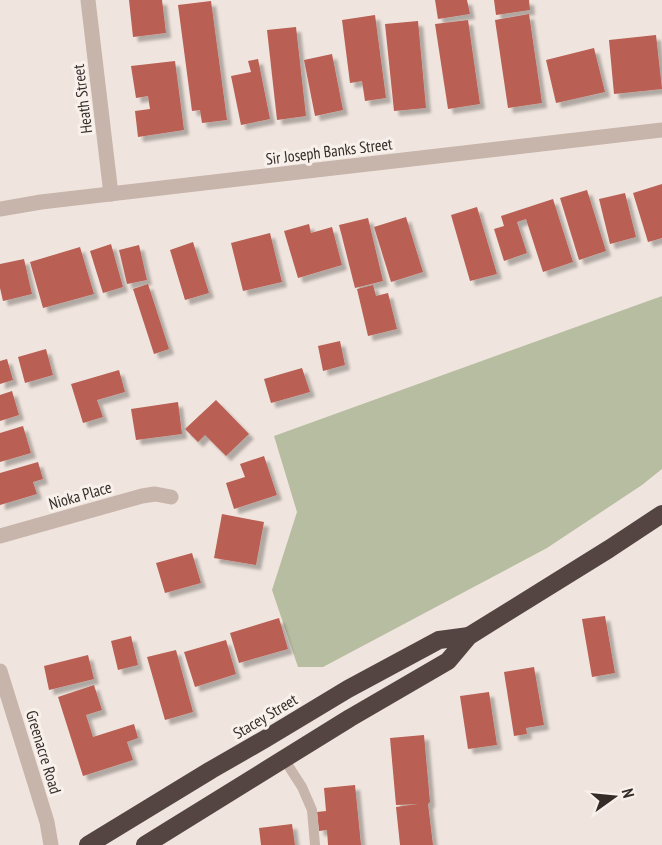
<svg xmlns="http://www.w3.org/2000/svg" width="662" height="845" viewBox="0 0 662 845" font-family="'PT Sans Narrow',sans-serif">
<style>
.green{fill:#b7bda0}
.building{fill:#b95e53;filter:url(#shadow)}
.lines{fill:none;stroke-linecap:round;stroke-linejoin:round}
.lane{stroke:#c7b4ab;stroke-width:10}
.street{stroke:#c7b4ab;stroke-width:15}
.highway{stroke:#554542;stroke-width:18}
.labels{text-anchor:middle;stroke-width:6;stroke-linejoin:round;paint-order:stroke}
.street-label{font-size:16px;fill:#352c2a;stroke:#f8f0ea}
</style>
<defs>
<filter id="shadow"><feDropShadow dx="5" dy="5" stdDeviation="1.5" flood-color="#0004"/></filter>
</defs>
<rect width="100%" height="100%" fill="#f0e5de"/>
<path class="green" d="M662,296V469L642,485L547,548L323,667H298L272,590L297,512L274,436Z"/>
<g class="building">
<path d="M129,0H162L166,33L133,37Z"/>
<path d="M435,0H467L470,14L438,19Z"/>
<path d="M494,0H529L530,10L496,15Z"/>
<path d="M211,1L227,120L202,123L200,110L192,111L178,5Z"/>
<path d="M529,14L542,103L508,108L495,20Z"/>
<path d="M375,15L386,98L365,101L362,81L350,83L342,20Z"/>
<path d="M468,20L480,104L448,109L435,24Z"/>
<path d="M418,21L426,108L394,111L385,24Z"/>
<path d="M296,27L306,116L277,120L267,30Z"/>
<path d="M656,35L662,89L614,94L609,40Z"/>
<path d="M594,48L605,92L556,103L546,60Z"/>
<path d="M332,54L343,110L315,116L304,60Z"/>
<path d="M258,59L270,119L241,125L231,76L251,72L248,61Z"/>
<path d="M175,61L184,130L138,137L135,111L150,109L148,96L136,98L131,66Z"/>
<path d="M662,184V238L648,242L633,193Z"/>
<path d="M587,190L606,251L579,260L560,198Z"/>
<path d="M625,193L636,237L610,244L599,199Z"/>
<path d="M553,199L573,262L543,272L526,219L517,222L527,253L504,261L494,229L504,226L501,216Z"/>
<path d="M477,207L497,274L470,281L451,215Z"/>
<path d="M406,217L423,272L391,282L374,227Z"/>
<path d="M368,218L383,281L355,288L339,225Z"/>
<path d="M309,224L311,233L332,227L342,265L298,278L284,231Z"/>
<path d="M270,233L282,282L243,291L231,243Z"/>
<path d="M193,242L209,293L185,300L170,250Z"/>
<path d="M111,244L123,287L103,293L90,251Z"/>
<path d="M139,245L147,280L127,284L119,250Z"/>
<path d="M80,247L94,294L43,308L30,262Z"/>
<path d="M24,259L32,294L3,301L0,288V264Z"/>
<path d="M148,284L169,349L154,354L133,289Z"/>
<path d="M373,285L376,296L388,293L397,329L368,336L357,289Z"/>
<path d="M340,341L345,365L323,371L318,346Z"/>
<path d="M46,349L53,375L25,383L18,357Z"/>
<path d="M7,359L13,380L0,384V361Z"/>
<path d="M302,368L310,392L271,403L264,379Z"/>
<path d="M119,370L125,392L97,400L103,417L83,423L71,384Z"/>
<path d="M12,391L19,415L0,421V395Z"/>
<path d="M216,400L249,434L226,456L205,435L198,442L185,429Z"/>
<path d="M178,402L182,434L136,440L131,409Z"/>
<path d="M23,426L31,453L0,462V433Z"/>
<path d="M264,456L277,495L234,509L226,483L245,477L240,464Z"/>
<path d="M38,462L43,479L33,482L37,494L0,505V473Z"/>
<path d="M222,514L264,522L256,565L214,558Z"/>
<path d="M192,553L201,583L165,593L156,563Z"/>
<path d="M605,616L615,673L592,677L582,619Z"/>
<path d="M279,618L288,649L239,663L230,633Z"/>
<path d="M131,636L138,665L118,670L111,641Z"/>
<path d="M226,640L236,674L195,687L184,652Z"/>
<path d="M176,650L193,712L165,720L147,657Z"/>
<path d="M88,655L94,679L49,690L44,666Z"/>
<path d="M534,667L544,725L526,728L527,734L514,736L504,672Z"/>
<path d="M94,685L102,710L86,715L93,737L134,724L138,738L127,742L133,760L83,776L58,697Z"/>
<path d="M489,692L497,745L468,749L460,696Z"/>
<path d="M424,735L430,802L428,804L433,845H400L396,807L418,804L396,805L390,738Z"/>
<path d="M355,785L361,845H328L327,830L319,831L317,812L326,811L324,788Z"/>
<path d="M292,824L295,845H261L259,828Z"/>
</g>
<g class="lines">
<path class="lane" d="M284,759L302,787L312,810L315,845"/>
<g class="street">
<path d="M88,0L111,194"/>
<path d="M0,209L41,202L662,130"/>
<path d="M0,536L142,496L155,494L171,497"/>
<path d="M0,671L47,822L51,845"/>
</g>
<g class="highway">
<path d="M88,845L211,770L265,739L348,689L439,640L469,636"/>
<path d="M145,845L350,718L448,661L469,636L609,549L662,514"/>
</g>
</g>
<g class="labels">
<g class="street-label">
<text transform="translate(82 99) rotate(-97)" y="6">Heath Street</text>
<text transform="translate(329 151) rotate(-7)" y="6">Sir Joseph Banks Street</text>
<text transform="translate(80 495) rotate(-16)" y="6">Nioka Place</text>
<text transform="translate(265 716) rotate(-31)" y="6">Stacey Street</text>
<text transform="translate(44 752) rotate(73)" y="6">Greenacre Road</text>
</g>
</g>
<g transform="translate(614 797) rotate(75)" stroke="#f8f0ea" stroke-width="4.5" paint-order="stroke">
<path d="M0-4.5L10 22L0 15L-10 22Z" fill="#352c2a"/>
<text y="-9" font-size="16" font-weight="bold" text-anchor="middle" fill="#352c2a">N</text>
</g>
</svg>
